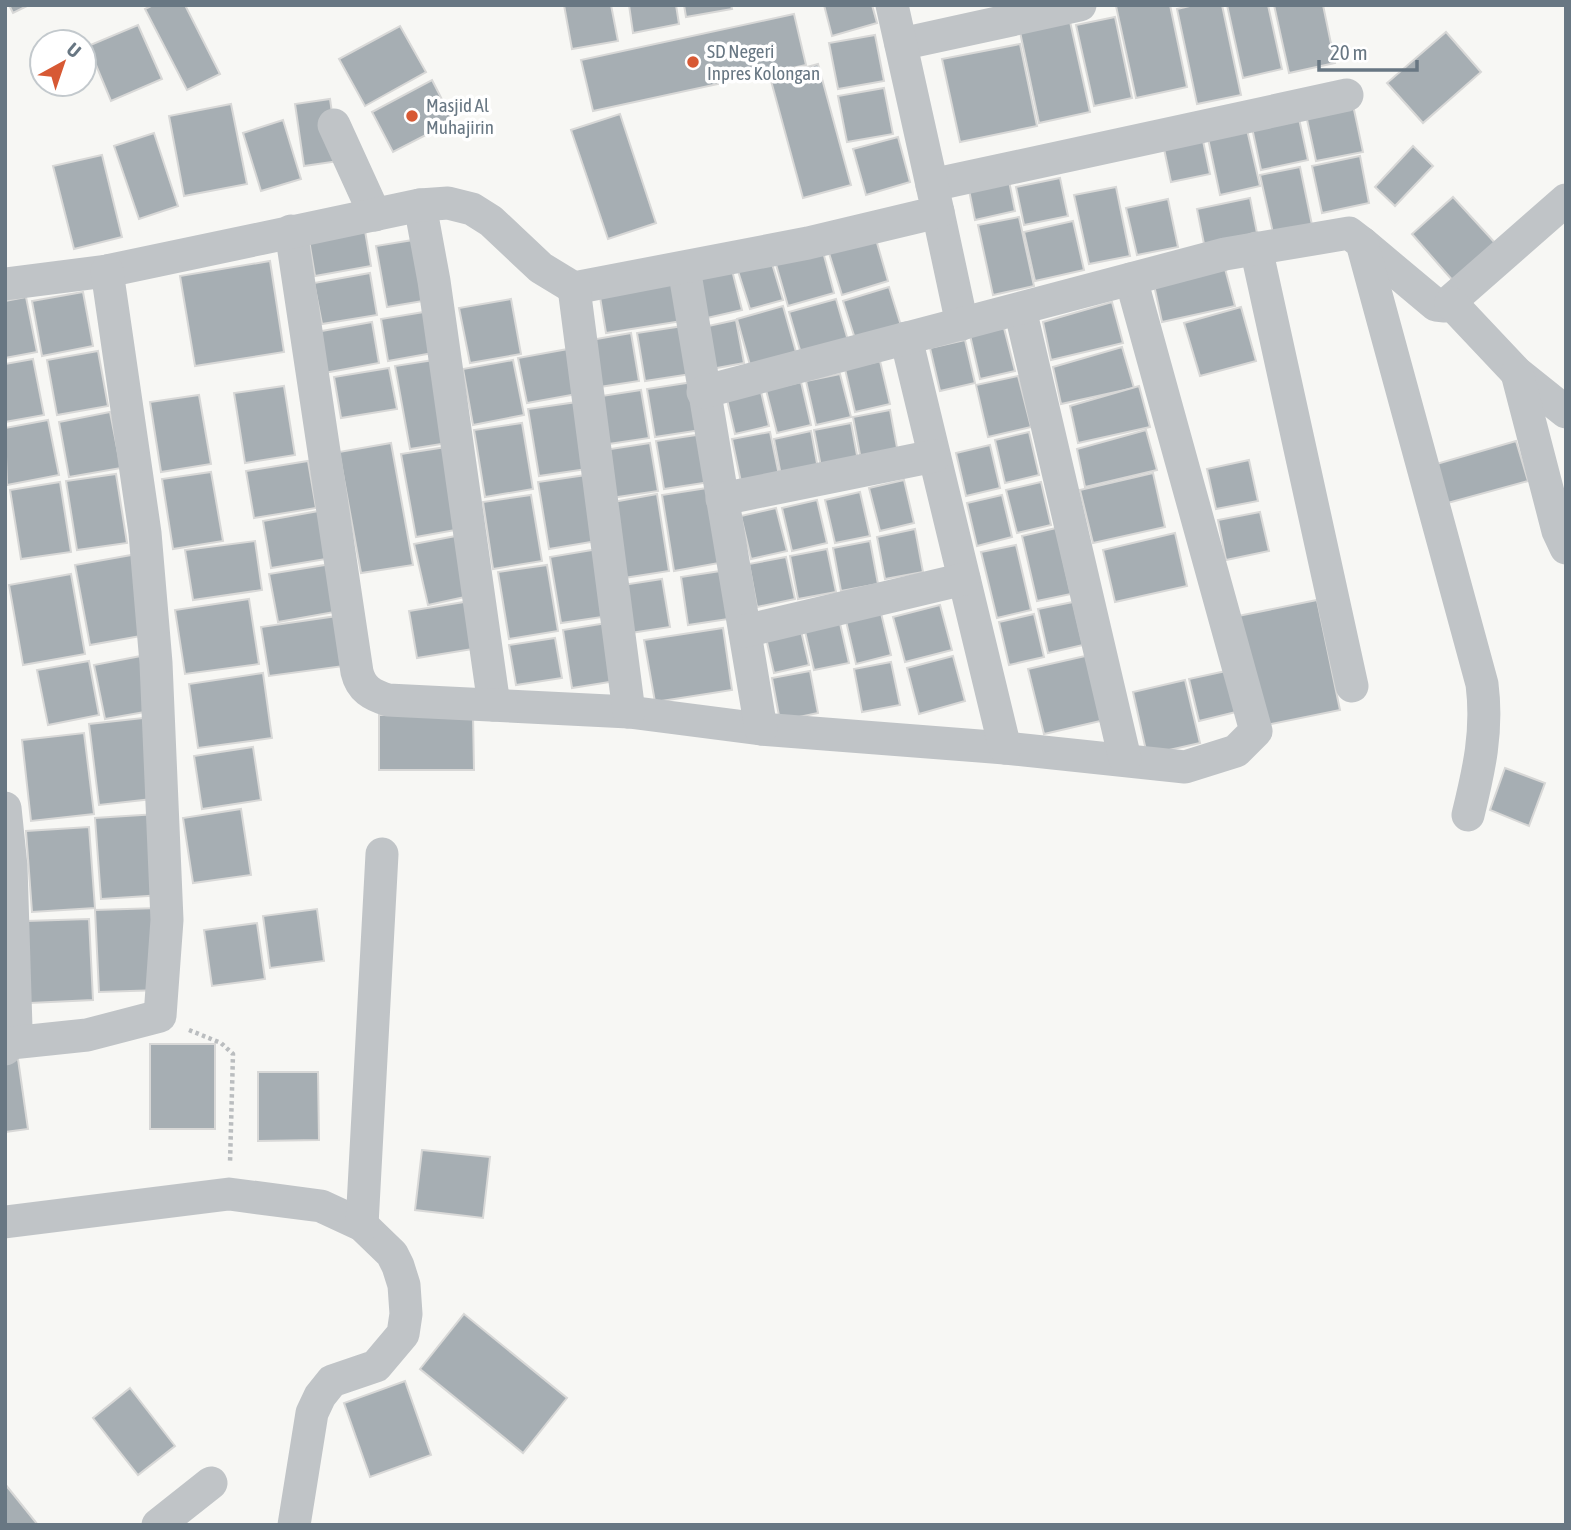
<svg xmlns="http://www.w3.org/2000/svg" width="1571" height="1530" viewBox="0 0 1571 1530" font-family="'Asap Condensed',sans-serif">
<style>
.building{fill:#a6aeb3;stroke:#d8d8d7;stroke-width:2}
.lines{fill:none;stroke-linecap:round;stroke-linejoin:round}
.path{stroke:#babdbf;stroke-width:4.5;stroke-dasharray:3.5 3.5;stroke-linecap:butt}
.minor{stroke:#c0c4c7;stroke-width:33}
.poi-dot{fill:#d75934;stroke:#fff;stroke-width:2.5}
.labels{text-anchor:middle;stroke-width:7;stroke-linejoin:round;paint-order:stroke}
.poi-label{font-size:19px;fill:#687783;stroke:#fff;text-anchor:start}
</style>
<rect width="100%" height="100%" fill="#f7f7f4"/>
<g class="building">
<path d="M9,5H29L13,13Z"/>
<path d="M153,5H185L220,74L187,90L145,9Z"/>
<path d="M564,5H611L618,41L572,49Z"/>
<path d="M629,5H676L679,24L633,33Z"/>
<path d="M684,5H731L732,9L686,17Z"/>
<path d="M824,5H872L877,23L832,36Z"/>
<path d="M1170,5L1187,87L1136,98L1116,6Z"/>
<path d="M1194,5H1222L1241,95L1197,104L1177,9Z"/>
<path d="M1227,5H1268L1282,69L1243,78Z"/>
<path d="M1274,5H1323L1335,63L1289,73Z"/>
<path d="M794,14L806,65L593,111L581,60Z"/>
<path d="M1069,17L1090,112L1039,123L1019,27Z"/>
<path d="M1115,17L1132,98L1094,106L1076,25Z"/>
<path d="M138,25L162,79L111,101L88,46Z"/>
<path d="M400,26L426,72L365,106L339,59Z"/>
<path d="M1446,32L1481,72L1423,123L1387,83Z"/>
<path d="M875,35L884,81L838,89L829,43Z"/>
<path d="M1020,44L1037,126L960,142L942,59Z"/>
<path d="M818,64L851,185L803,198L770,77Z"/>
<path d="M432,80L453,121L393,152L372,112Z"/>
<path d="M884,88L893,134L847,142L838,96Z"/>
<path d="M330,99L339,161L304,166L295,104Z"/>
<path d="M231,104L247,184L184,196L169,116Z"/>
<path d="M1353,105L1363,152L1316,161L1306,115Z"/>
<path d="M620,114L656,223L608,239L571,130Z"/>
<path d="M1298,114L1308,160L1261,170L1251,123Z"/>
<path d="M283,120L301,179L261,191L243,133Z"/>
<path d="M1245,121L1260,186L1220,195L1206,129Z"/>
<path d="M154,133L178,206L139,219L114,146Z"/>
<path d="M1202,136L1210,174L1171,182L1163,144Z"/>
<path d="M898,137L910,182L866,195L853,149Z"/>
<path d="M1413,146L1433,166L1395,206L1375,187Z"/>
<path d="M102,155L122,237L74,249L53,166Z"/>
<path d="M1360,156L1369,203L1322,213L1312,166Z"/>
<path d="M1300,167L1312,225L1273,233L1260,175Z"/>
<path d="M1060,178L1068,216L1024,225L1016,187Z"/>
<path d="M1009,181L1015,211L975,220L969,190Z"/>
<path d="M1116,187L1130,256L1089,264L1074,195Z"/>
<path d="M1453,197L1496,244L1454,282L1412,234Z"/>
<path d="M1250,198L1257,233L1204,244L1197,209Z"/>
<path d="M1168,199L1178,247L1137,255L1126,208Z"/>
<path d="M1019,217L1034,286L993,295L978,225Z"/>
<path d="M1073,221L1084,270L1035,281L1024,232Z"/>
<path d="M364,225L371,266L315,276L308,234Z"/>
<path d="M875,236L888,281L842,295L828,250Z"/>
<path d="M413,240L423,301L387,307L376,246Z"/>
<path d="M822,248L834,293L788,306L775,261Z"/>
<path d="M770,257L783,300L750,309L737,268Z"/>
<path d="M270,261L284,352L195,366L180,276Z"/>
<path d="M1224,265L1235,306L1162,322L1154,285Z"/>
<path d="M731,266L742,310L707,318L697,274Z"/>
<path d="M370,273L377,315L322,324L314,283Z"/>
<path d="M675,279L682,321L606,333L599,291Z"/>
<path d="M889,287L903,332L857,345L843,301Z"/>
<path d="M83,292L93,346L42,356L32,301Z"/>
<path d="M26,297L37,352L5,358V301Z"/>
<path d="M511,299L521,354L470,363L459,308Z"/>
<path d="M836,299L849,344L802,357L789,312Z"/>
<path d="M1112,302L1123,343L1051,360L1043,322Z"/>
<path d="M783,306L796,352L750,365L737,319Z"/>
<path d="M1241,307L1256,361L1200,376L1184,323Z"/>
<path d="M436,310L444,351L388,361L381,319Z"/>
<path d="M736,320L744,363L706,370L699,328Z"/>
<path d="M372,322L379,363L324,373L316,332Z"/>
<path d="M683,326L691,374L645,381L637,333Z"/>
<path d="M1004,328L1015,371L980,379L970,335Z"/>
<path d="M631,333L639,381L593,388L585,341Z"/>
<path d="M965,340L975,383L940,391L930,348Z"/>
<path d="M1122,347L1134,388L1061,404L1053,367Z"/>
<path d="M568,349L577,394L527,403L518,358Z"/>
<path d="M98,351L108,406L57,415L47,360Z"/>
<path d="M33,359L44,415L5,422V364Z"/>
<path d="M440,359L454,442L410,449L395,366Z"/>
<path d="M513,360L524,415L473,425L463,369Z"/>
<path d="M880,361L890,404L855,412L845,369Z"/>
<path d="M389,368L397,409L341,418L334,377Z"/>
<path d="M840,374L851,417L816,425L806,381Z"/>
<path d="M1018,376L1031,427L988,437L976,385Z"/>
<path d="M693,382L701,430L655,437L647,389Z"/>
<path d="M801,382L811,425L777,433L766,390Z"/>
<path d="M759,383L769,426L735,434L725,391Z"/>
<path d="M284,386L295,455L245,463L234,393Z"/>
<path d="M1139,386L1150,427L1078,443L1070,406Z"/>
<path d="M641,390L649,438L602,445L595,397Z"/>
<path d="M199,395L211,464L161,472L150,402Z"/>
<path d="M577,402L587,469L539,476L528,409Z"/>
<path d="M890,410L898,453L861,460L853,417Z"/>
<path d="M110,412L121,468L69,477L59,422Z"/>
<path d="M48,420L59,475L7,485L5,428Z"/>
<path d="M522,423L533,489L485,497L474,430Z"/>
<path d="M851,423L859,466L822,472L814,430Z"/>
<path d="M1146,430L1157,470L1085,487L1077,449Z"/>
<path d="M811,431L819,474L782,481L774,439Z"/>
<path d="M770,432L779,475L741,482L732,439Z"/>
<path d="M1029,432L1039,475L1005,483L995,440Z"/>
<path d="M703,434L710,482L664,489L656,441Z"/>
<path d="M1516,441L1528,481L1444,504L1433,465Z"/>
<path d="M391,443L413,565L361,573L339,452Z"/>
<path d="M650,443L658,491L611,498L604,450Z"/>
<path d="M990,445L1000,488L966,496L956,453Z"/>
<path d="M446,447L461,529L416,537L401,454Z"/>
<path d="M1249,460L1258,501L1216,509L1207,469Z"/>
<path d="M308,461L316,508L254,518L246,471Z"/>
<path d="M211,472L223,541L173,549L162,479Z"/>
<path d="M1153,473L1165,527L1093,543L1080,490Z"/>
<path d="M116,474L127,543L77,550L66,481Z"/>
<path d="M586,475L597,541L549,549L538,482Z"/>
<path d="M904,480L914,523L880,531L869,488Z"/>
<path d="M60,482L71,552L21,559L10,490Z"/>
<path d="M1041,482L1051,525L1017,533L1006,490Z"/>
<path d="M707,488L719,563L674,571L662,495Z"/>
<path d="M860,492L870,536L835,543L825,500Z"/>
<path d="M657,494L669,571L624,578L613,502Z"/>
<path d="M531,495L542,561L493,569L483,502Z"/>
<path d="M1002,495L1012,537L977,546L967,503Z"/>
<path d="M817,500L827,543L792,551L782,508Z"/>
<path d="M776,508L787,551L751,559L741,516Z"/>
<path d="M324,510L332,558L271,568L263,521Z"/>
<path d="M1260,512L1269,551L1226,560L1218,520Z"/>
<path d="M1056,528L1071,594L1037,601L1022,536Z"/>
<path d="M915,529L923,572L885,579L877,537Z"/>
<path d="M1175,533L1187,586L1115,602L1103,550Z"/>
<path d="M461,535L474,595L428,605L414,544Z"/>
<path d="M255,541L262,590L193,600L185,550Z"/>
<path d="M870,541L878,584L841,591L833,548Z"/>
<path d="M1016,545L1031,610L997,618L981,552Z"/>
<path d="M598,549L609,616L561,623L550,557Z"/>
<path d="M827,549L836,592L798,599L790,556Z"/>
<path d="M137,554L152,634L90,645L75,565Z"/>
<path d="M786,557L795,599L757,607L749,564Z"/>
<path d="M331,564L340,611L278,622L269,574Z"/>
<path d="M547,565L558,631L509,639L498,572Z"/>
<path d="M727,570L735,618L688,625L681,577Z"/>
<path d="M71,574L85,654L23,665L9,585Z"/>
<path d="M662,579L670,627L624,634L616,586Z"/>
<path d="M249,599L259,664L185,674L175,610Z"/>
<path d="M1317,600L1340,710L1261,726L1238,616Z"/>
<path d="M470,601L479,648L417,658L409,611Z"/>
<path d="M1073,602L1083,645L1048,653L1038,609Z"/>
<path d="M940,605L952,650L905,662L893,617Z"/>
<path d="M881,613L891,655L856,664L846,621Z"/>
<path d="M1034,614L1044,657L1009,665L999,622Z"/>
<path d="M337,616L344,666L269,676L261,627Z"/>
<path d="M839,619L849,663L814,670L804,627Z"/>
<path d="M613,622L622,680L572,688L563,630Z"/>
<path d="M799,622L809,665L774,673L764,629Z"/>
<path d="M723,628L732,690L655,702L644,640Z"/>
<path d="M555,638L562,678L516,685L509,645Z"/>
<path d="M1094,654L1109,719L1044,734L1028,669Z"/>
<path d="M146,655L156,710L105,719L94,665Z"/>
<path d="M953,656L965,701L919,714L907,668Z"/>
<path d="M89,661L99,715L48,725L37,670Z"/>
<path d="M891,662L900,705L862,712L854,669Z"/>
<path d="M810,671L818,713L780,721L772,678Z"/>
<path d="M1226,671L1236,712L1199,721L1189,679Z"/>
<path d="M263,673L272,738L198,748L189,684Z"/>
<path d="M1185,680L1200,743L1147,755L1133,692Z"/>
<path d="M379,715H473L474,770H379Z"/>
<path d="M152,717L161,798L99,805L89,724Z"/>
<path d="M84,733L94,814L31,821L22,740Z"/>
<path d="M253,747L261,800L202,809L194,756Z"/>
<path d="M1505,768L1545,783L1529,826L1490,810Z"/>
<path d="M241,809L251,875L193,883L183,818Z"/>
<path d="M157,814L163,895L101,899L95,818Z"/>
<path d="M89,827L95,908L32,912L26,831Z"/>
<path d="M158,908L162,990L99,992L95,910Z"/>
<path d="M317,909L324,961L270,968L263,916Z"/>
<path d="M89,919L93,1000L30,1003L26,921Z"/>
<path d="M257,923L265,979L212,986L204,930Z"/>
<rect x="150" y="1044" width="65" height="85"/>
<path d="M18,1059L28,1129L5,1132V1061Z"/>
<path d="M258,1072H318L319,1140L258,1141Z"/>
<path d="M422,1150L490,1157L483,1218L415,1210Z"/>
<path d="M464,1314L567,1398L523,1453L420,1369Z"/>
<path d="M405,1381L431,1455L370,1477L344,1403Z"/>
<path d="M130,1388L175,1446L138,1475L93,1418Z"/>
<path d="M5,1484L38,1525H5Z"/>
</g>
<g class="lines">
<path class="path" d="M189,1030L221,1043L233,1054L230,1163"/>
<g class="minor">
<path d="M901,44L1080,5"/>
<path d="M334,125L375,215"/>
<path d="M932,185L1347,95"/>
<path d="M420,205L434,281L494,705"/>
<path d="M938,212L962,324"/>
<path d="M291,231L357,672C361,689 372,695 388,700L629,712L761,729L1005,748L1185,767L1236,751L1256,731L1131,279"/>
<path d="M1362,243L1436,305L1445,306L1566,200"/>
<path d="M1256,248L1352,686"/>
<path d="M684,268L761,729"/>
<path d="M5,284L107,271L420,205L448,203L472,209L491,221L541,268L574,288L808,243L938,212L892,5"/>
<path d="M574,288L629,712"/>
<path d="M1451,303L1517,373L1566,412"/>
<path d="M1020,309L1125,759"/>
<path d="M906,338L1005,748"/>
<path d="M1517,373L1558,531L1566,548"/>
<path d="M703,392L1225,254L1349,233L1362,243L1482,684C1488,731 1479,770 1468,815"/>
<path d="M722,499L934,456"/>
<path d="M745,631L964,579"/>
<path d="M5,808L11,866L16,1028L5,1049"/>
<path d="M11,1043L87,1035L160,1016L167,920L156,663L145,533L107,271"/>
<path d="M5,1222L229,1194L321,1206L362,1225L392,1254L398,1266L404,1285L406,1314L403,1334L376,1366L332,1381L320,1396L312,1413L294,1525"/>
<path d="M362,1225L382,854"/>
<path d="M158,1525L211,1483"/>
</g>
</g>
<g class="poi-dot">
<circle cx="693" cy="62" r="7"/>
<circle cx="412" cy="116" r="7"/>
</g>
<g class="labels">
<g class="poi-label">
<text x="707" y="58">SD Negeri<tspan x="707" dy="22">Inpres Kolongan</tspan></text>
<text x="426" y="112">Masjid Al<tspan x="426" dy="22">Muhajirin</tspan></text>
</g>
</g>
<rect width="1571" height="1530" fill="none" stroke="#687783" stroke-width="14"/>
<g transform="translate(63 63) rotate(40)"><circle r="33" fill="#ffffff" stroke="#c3c9cd" stroke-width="2"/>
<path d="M0-5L12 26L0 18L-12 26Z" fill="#d75934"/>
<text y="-10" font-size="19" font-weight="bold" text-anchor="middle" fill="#687783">U</text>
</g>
<path d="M1319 60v10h98v-10" fill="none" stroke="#687783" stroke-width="3.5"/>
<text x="1330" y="60" font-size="21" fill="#687783" stroke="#ffffff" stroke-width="5" paint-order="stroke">20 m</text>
</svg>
